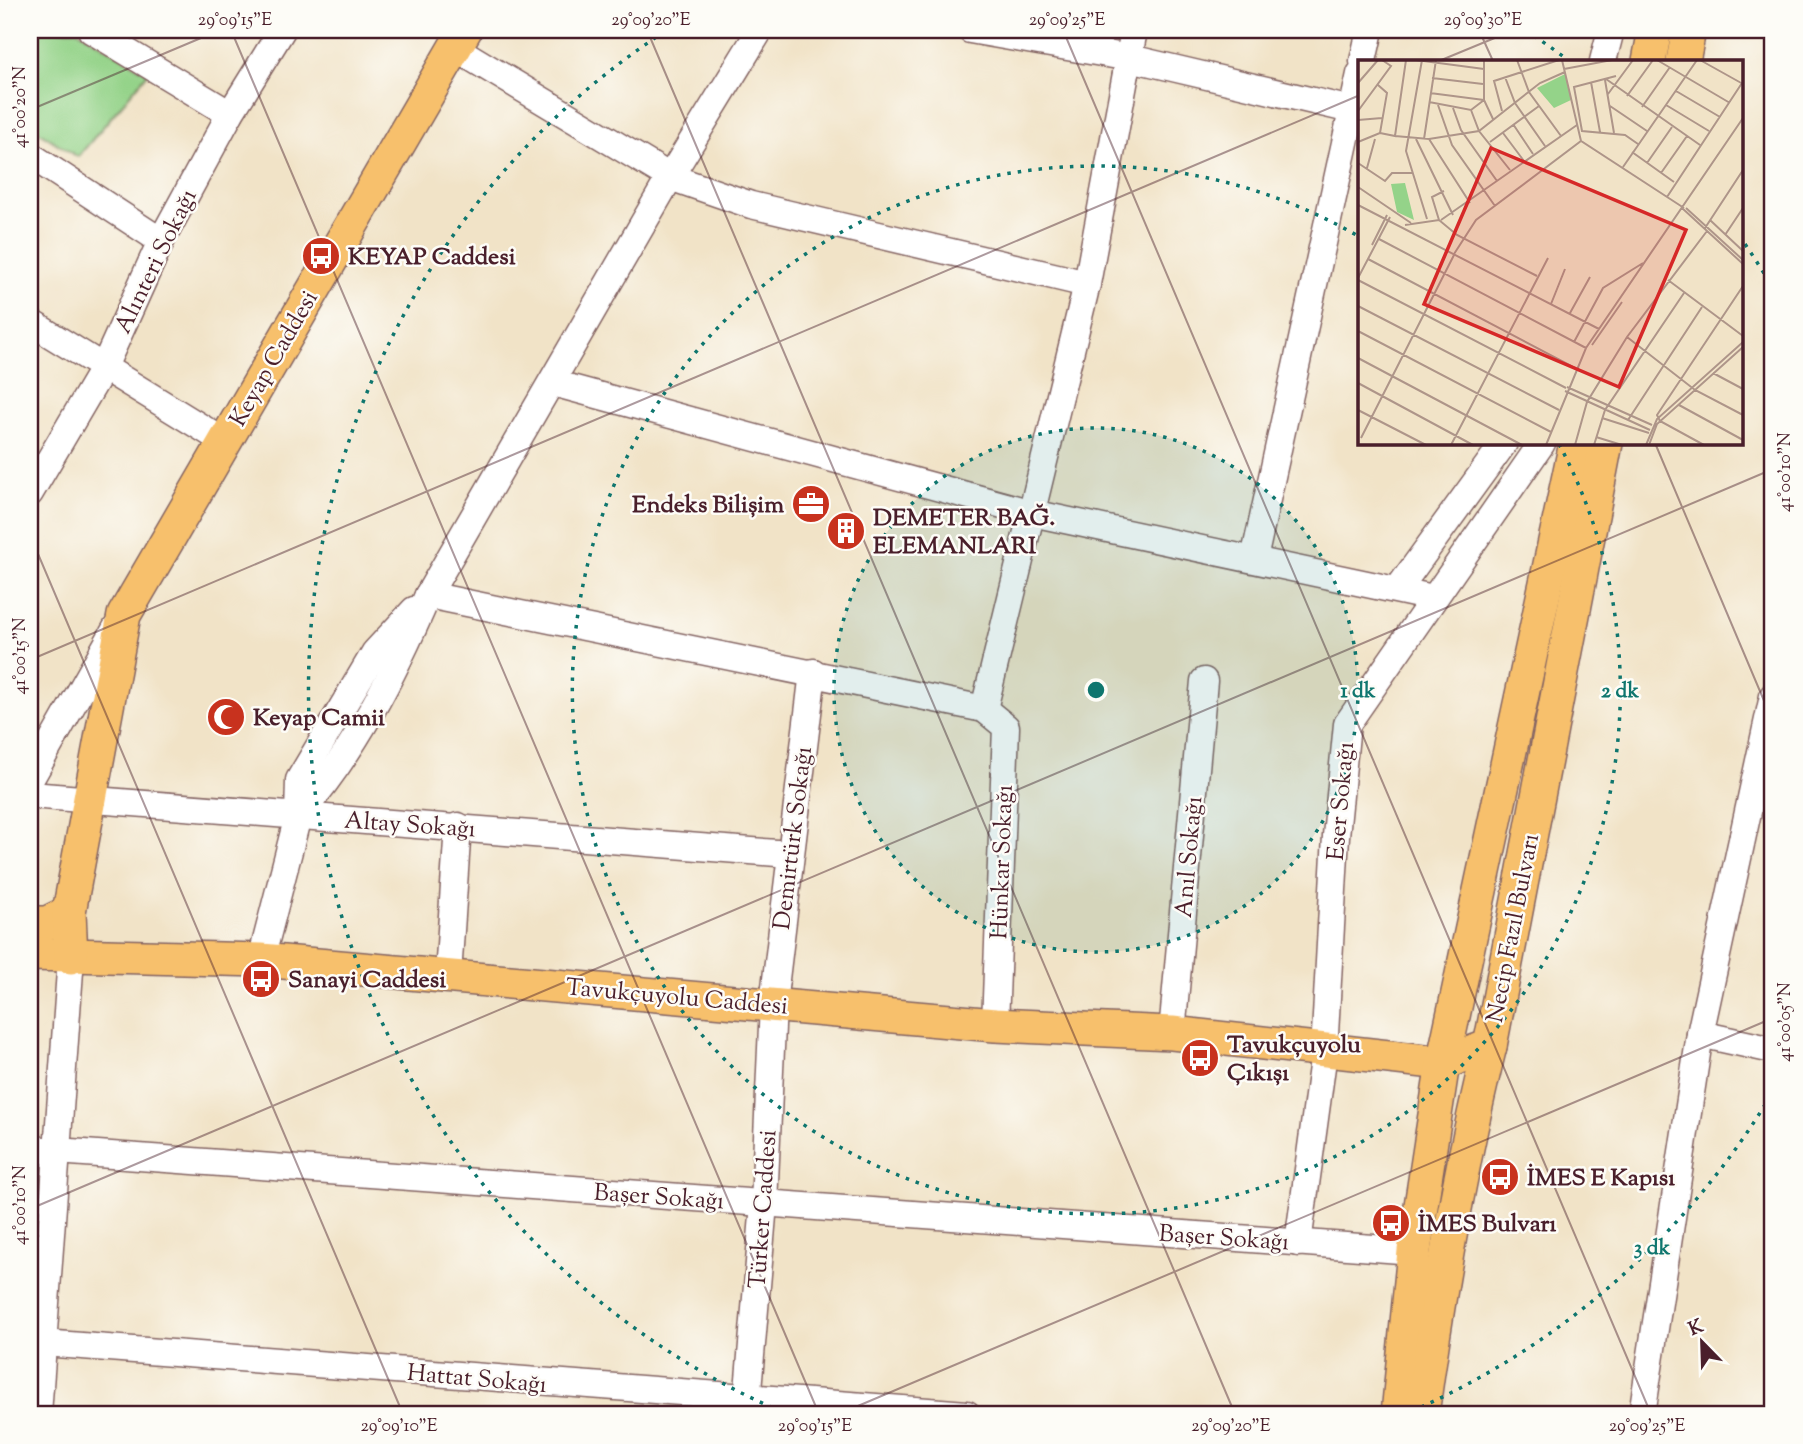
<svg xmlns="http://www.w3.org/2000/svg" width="1803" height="1444" viewBox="0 0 1803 1444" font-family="'Sorts Mill Goudy',serif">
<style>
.green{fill:#94d389;stroke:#6f795a;stroke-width:2}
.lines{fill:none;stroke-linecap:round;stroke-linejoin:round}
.minor-casing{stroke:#846462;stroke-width:29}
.major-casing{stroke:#846462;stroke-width:36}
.minor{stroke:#fff;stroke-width:26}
.major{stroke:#f7c06c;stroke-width:33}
.ticks{fill:none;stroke:#4a1f2b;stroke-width:2;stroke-opacity:0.45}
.ring{fill:none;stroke:#0f766e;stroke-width:3.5;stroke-dasharray:3.5 7}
.labels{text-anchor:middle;stroke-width:5;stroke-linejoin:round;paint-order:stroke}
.poi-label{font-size:24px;font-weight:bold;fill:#4a1f2b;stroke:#fdfcf7;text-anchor:start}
.street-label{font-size:24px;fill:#4a1f2b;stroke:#fdfcf7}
.inset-road{fill:none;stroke:#ae9589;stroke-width:2}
.view{fill:#d62828;fill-opacity:0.15;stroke:#d62828;stroke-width:3.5}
.inset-edge{fill:none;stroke:#4a1f2b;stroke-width:3.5}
.centre{fill:#0f766e;stroke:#fdfcf7;stroke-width:3.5}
.ring-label{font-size:21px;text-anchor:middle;font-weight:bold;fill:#0f766e;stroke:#fdfcf7;stroke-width:5;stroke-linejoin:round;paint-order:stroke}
.neatline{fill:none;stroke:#4a1f2b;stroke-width:2.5}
.ticks-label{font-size:18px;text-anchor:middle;fill:#4a1f2b}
</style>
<rect width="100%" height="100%" fill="#fdfcf7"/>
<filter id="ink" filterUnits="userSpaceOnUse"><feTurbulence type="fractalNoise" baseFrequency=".0143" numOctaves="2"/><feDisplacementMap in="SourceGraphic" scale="14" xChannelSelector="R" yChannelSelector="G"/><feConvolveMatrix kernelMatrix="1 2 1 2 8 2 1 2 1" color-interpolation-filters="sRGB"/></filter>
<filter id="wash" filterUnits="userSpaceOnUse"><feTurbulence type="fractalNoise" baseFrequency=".00686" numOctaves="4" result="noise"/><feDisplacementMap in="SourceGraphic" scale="28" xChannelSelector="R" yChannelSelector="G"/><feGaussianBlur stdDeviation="1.57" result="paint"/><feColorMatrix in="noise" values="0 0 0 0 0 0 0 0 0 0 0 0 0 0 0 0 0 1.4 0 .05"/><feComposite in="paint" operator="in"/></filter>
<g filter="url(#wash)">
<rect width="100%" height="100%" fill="#f1e3c7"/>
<path class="green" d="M30,30H77L148,73L78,157L30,126Z"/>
</g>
<g filter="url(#ink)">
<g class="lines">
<defs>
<g id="minor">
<path d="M91,30L230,114"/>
<path d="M970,30L1130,58L1360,112"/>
<path d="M455,48L670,177L751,205L1087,284"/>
<path d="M1363,61L1370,30"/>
<path d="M1603,61L1611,30"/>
<path d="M30,155L161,241"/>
<path d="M30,322L225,442"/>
<path d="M553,383L1032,513L1433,598"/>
<path d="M30,493L104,367L161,241L230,114L282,30"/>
<path d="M1254,559L1360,74"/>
<path d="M1398,589L1504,443"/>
<path d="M428,595L984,709L1087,284L1134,30"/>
<path d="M984,709L1006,727L995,1025"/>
<path d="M30,780L116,628"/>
<path d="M30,795L790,854"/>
<path d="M298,816C355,751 394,674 428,595L670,177L760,30"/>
<path d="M261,960L298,816L299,780L375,652L414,610"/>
<path d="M448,975L458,826"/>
<path d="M1172,1033L1204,681"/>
<path d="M1700,1034L1773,1050"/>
<path d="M30,1149L1414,1251"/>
<path d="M1298,1243L1324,1052L1336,836L1347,724L1542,443"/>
<path d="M30,1342L967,1414"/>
<path d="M38,1414L71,957"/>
<path d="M746,1414L764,1204L773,1004L813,672"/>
<path d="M1642,1414L1700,1034L1773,696"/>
</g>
<g id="major">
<path d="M1649,61L1655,30"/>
<path d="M1683,61L1689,30"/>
<path d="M30,923H47L69,912"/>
<path d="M30,954L261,960L995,1025L1172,1033L1443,1063L1490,1046"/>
<path d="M71,957L69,912L124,615L465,30"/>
<path d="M1398,1414L1414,1251L1443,1063L1576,443"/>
<path d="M1422,1414C1439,1291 1460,1167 1490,1046L1606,443"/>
</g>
</defs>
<use href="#minor" class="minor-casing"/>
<use href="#major" class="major-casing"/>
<use href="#minor" class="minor"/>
<use href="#major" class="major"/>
</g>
</g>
<path class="ticks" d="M231,30L819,1414M647,30L1235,1414M1063,30L1651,1414M1479,30L1493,61M1439,61L1514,30M30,110L220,30M1655,443L1773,722M30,535L403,1414M30,660L1360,95M30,1209L1773,469M839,1414L1773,1018"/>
<circle cx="1096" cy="690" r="262" fill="#0f766e" fill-opacity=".12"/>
<g class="ring">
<circle cx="1096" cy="690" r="262"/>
<path d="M1559 444A524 524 0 1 1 1358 236"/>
<path d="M1771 1095A787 787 0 0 1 1410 1412M782 1412A787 787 0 0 1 667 30M1525 30A787 787 0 0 1 1564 57M1745 244A787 787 0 0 1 1771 285"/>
</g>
<defs>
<symbol id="bus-disc" viewBox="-11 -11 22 22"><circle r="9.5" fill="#c8321e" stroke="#fdfcf7"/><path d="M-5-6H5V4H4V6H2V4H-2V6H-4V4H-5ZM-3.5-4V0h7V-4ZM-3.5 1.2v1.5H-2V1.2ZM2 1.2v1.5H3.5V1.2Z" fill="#fff"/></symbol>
<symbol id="office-disc" viewBox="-11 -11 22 22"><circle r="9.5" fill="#c8321e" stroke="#fdfcf7"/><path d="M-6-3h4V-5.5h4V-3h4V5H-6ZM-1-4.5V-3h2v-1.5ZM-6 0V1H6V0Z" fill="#fff"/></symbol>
<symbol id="building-disc" viewBox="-11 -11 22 22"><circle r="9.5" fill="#c8321e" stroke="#fdfcf7"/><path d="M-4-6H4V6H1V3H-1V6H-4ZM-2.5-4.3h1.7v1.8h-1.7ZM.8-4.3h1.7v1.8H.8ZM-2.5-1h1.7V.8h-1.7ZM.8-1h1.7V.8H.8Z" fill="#fff"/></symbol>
<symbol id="mosque-disc" viewBox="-11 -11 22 22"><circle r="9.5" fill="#c8321e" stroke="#fdfcf7"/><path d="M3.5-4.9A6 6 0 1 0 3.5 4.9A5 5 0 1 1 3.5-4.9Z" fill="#fff"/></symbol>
</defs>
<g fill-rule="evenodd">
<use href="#bus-disc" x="299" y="234" width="44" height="44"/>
<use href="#office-disc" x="789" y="482" width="44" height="44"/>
<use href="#building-disc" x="824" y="509" width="44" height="44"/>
<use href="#mosque-disc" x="204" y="695" width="44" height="44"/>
<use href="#bus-disc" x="239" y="957" width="44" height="44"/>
<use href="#bus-disc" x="1178" y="1036" width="44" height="44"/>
<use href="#bus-disc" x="1478" y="1155" width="44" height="44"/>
<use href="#bus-disc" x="1369" y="1201" width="44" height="44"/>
</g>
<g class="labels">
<g class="poi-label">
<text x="348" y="264">KEYAP Caddesi</text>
<text x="784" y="512" text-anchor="end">Endeks Bilişim</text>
<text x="873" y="525">DEMETER BAĞ.<tspan x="873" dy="28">ELEMANLARI</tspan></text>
<text x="253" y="725">Keyap Camii</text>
<text x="288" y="987">Sanayi Caddesi</text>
<text x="1227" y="1052">Tavukçuyolu<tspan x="1227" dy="28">Çıkışı</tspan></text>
<text x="1527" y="1185">İMES E Kapısı</text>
<text x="1418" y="1231">İMES Bulvarı</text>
</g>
<g class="street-label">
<text transform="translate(155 261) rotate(-64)" y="8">Alınteri Sokağı</text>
<text transform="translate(273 358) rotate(-60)" y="8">Keyap Caddesi</text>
<text transform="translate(1340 801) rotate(-85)" y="8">Eser Sokağı</text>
<text transform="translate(410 824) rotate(4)" y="8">Altay Sokağı</text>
<text transform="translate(792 838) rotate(-83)" y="8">Demirtürk Sokağı</text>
<text transform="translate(1188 857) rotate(-85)" y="8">Anıl Sokağı</text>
<text transform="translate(1001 862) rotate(-88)" y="8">Hünkar Sokağı</text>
<text transform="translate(1512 928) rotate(-79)" y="8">Necip Fazıl Bulvarı</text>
<text transform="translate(677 996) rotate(5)" y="8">Tavukçuyolu Caddesi</text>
<text transform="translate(659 1196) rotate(4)" y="8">Başer Sokağı</text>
<text transform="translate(762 1209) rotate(-86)" y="8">Türker Caddesi</text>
<text transform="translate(1224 1237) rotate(4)" y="8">Başer Sokağı</text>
<text transform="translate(477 1378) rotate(5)" y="8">Hattat Sokağı</text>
</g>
</g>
<g transform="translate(1358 60)">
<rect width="385" height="385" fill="#f1e3c7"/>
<path d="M207,14L213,40L196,48L179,28ZM47,123L56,160L39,152L33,124Z" fill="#94d389"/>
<path class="inset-road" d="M58,0L126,9M64,0L48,91L69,159M126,0V40L135,59M159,0L171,32L203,76M204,0L223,81M299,0L372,43M342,0L385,24M206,9L254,0M258,16L216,27L224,71L267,75L280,84M147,17L157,43L187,86M74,18L125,24M248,19L342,85M247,20L256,73M233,22L242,72M0,23L20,0M318,31L362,57M72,33L126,40M250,34L275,0M269,36L295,0M71,42L113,50L126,40M80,45L94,85L137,146M308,45L351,71M252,46L289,71M284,47L312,7M95,48L103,70L139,121M113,50L121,71L152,110M0,51L33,6L24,0M144,51L136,21L201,0M0,60L24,58M155,64L175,94M22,73L37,76L48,0M145,73L166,101M37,76L71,79L121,71L182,23L207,12M58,79L95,155M66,79L78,0M71,79L112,143M0,82L22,73L29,33L20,25M132,82L181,46M274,92L316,122M0,103L27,121L34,113H55M289,103L314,67M265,107L339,0M9,108L17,79M303,113L329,76M0,127L53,163M309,137L384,23M0,145L241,269M324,148L385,204M328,148L385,200M81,160L74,137L86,131M83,160L219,65M352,160L385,191M47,165L81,160L99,175L179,216M347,168L385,110M367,175L385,148M21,179L228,288M14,185L29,155M96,194L118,160L223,81L326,148M10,199L217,308M0,218L32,157M0,220L208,328M310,220L385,276M193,244L207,209M0,246L201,350M212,253L232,217M0,271L193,372M269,277L337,330L385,355M216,282L245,228L285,203M234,285L264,242M0,298L164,385M355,313L385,329M0,323L115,385M209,327L294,365M207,331L292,370M321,345L385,380M0,350L68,385M244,358L291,373M270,360L344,247M238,377L264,385M3,378L96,195M93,385L190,198M188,385L228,288L385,58M217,385L229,342L269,277L349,171M236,385L247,350L326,233M288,385L299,359L385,282M291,385L299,364L385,287M346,385L302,361L299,355L385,226"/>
<path class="view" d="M133,88L328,170L261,327L66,244Z"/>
<rect width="385" height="385" class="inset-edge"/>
</g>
<circle cx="1096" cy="690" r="10" class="centre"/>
<g class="ring-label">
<text x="1358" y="697">1 dk</text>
<text x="1620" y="697">2 dk</text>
<text x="1652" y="1254">3 dk</text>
</g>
<rect width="1803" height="1444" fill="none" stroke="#fdfcf7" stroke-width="77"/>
<g transform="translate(1702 1342) rotate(337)" stroke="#fdfcf7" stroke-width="5" paint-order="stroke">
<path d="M0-5L12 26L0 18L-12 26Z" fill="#4a1f2b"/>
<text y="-10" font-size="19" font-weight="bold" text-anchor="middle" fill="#4a1f2b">K</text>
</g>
<rect x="38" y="38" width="1726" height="1368" class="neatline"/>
<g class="ticks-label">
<text x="235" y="25">29°09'15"E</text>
<text x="651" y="25">29°09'20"E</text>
<text x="1067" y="25">29°09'25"E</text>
<text x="1483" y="25">29°09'30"E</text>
<text transform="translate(19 107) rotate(-90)" y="6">41°00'20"N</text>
<text transform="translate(1784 472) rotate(-90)" y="6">41°00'10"N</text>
<text transform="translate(19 656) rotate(-90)" y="6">41°00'15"N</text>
<text transform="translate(1784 1022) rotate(-90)" y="6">41°00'05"N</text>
<text transform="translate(19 1205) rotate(-90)" y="6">41°00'10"N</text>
<text x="399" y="1431">29°09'10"E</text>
<text x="815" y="1431">29°09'15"E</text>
<text x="1231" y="1431">29°09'20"E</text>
<text x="1647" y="1431">29°09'25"E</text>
</g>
</svg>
